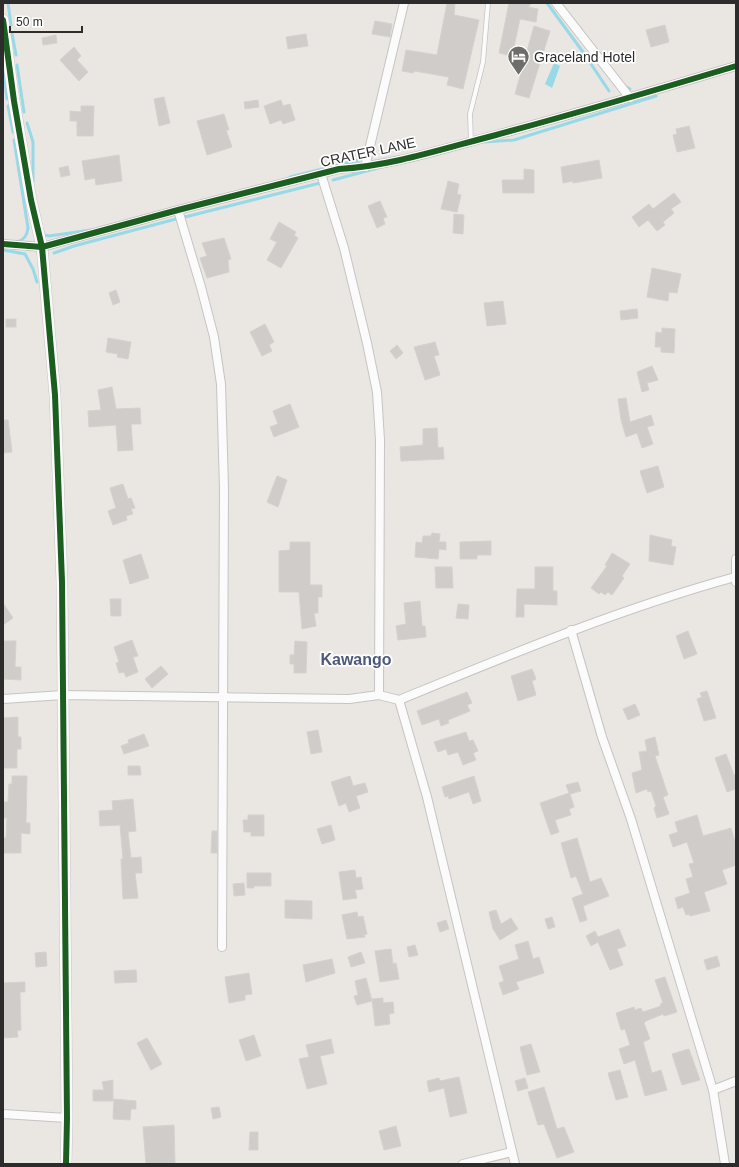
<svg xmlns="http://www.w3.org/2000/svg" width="739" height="1167" viewBox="0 0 739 1167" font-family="Arial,sans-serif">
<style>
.water{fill:#98d9e8}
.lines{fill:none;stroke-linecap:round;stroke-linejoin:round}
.stream{stroke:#98d9e8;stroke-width:3}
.building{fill:#cfccc9;stroke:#d5d1ce}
.lane-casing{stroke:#c6c4c5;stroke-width:5.5}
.street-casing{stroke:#c6c4c5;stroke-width:10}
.secondary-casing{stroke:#c6c4c5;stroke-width:12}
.lane{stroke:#fcfbfb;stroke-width:4}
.street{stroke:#fcfbfb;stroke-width:8}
.secondary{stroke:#fcfbfb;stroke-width:11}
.cycleway-casing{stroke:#fff;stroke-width:8}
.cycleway{stroke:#1b5e20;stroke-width:6}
.labels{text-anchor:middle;stroke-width:3.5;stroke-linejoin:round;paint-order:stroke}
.poi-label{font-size:14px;fill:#2c2c2c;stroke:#fff;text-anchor:start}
.street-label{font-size:14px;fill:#2c2c2c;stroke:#fff}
.quarter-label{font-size:16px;font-weight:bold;fill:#4d597b;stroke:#fff}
</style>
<rect width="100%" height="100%" fill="#eae6e2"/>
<path class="water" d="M554,63L560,66L552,88L545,84Z"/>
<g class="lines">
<g class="stream">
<path d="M8,3L11,25"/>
<path d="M547,3L583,52L609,91"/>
<path d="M12,33L16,55"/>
<path d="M17,65L24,112"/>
<path d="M3,67L7,99"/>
<path d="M623,85L630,89"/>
<path d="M8,106L13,132"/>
<path d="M27,123L33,142V182"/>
<path d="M14,140L28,228C27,236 24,240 17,242"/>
<path d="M484,142L514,140L656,96"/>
<path d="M290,177L366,158"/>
<path d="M333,180L378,168"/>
<path d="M185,217L320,183"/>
<path d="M43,232L44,235L49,236L91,230"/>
<path d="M3,250L25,254L33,269L37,282"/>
<path d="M54,253L74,246L176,219"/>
</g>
</g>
<g class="building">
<path d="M447,3H455L454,15L479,20L463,89L447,85L449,77L414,71L413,73L402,71L406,50L437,55Z"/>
<path d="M509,3H532L528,7L538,9L536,22L520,19L512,56L499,53Z"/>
<path d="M375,21L392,24L390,37L372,34Z"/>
<path d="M665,25L669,42L651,47L646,30Z"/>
<path d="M534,26L550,31L529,98L515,94Z"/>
<path d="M306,34L308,46L288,49L286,37Z"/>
<path d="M56,35L57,43L43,45L42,38Z"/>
<path d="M74,47L81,56L77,60L88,72L79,81L60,60Z"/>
<path d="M164,97L170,123L159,126L154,99Z"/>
<path d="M258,100L259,107L245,109L244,102Z"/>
<path d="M281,100L283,106L290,104L295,120L283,124L281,120L270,124L264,106Z"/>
<path d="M81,106H94L93,136H77V121H70V111L81,112Z"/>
<path d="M224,114L229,130H226L232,147L207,155L197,121Z"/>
<path d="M689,126L695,148L677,152L673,135L677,134L676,129Z"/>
<path d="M119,155L122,181L96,185L95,178L85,180L82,161Z"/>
<path d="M599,160L602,178L573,183V181L563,183L561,167Z"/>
<path d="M68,166L70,175L61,177L59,168Z"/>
<path d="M524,169L534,170V193H503L502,180H524Z"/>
<path d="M448,181L459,184L457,194L461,195L457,212L441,209Z"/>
<path d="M674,193L681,202L671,209L674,213L663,222L665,225L657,231L648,220L639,227L632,217L649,204L653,209Z"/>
<path d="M380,201L387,217L383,218L385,224L377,228L368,206Z"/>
<path d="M454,214L464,215L463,234L453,233Z"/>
<path d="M279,222L296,232L294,235L298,238L281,268L267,260L277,242L270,239Z"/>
<path d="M224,238L231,259L228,260L229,272L207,278L200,258L207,256L202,243Z"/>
<path d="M652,268L681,274L677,293L669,292L668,301L647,297Z"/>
<path d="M116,290L120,302L113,305L109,293Z"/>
<path d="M503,301L506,324L487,326L484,303Z"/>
<path d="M637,309L638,318L621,320L620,311Z"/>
<rect x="6" y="319" width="10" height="8"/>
<path d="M265,324L274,342L269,345L272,351L262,356L250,332Z"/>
<path d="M662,328L675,329L674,353L661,352V347H655L656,332L662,333Z"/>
<path d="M108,338L131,342L128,359L117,357L118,354L106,352Z"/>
<path d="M435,342L439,355L434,356L440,375L425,380L414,347Z"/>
<path d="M397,345L403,353L396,359L390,351Z"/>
<path d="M652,366L658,380L647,383L649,390L642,392L637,372Z"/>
<path d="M112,387L116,409L140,408L141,424H131L133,450L118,451L116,425L89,427L88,411L101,410L98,390Z"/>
<path d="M626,398L630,422L651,415L654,425L647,427L653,444L642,448L637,433L626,437L621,420L618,399Z"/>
<path d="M290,404L299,427L274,437L270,427L278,424L273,411Z"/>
<path d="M3,420H8L12,452L3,453Z"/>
<path d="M437,428L438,448L443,447L444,459L401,461L400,447L423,445V429Z"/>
<path d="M658,466L664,487L647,493L640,471Z"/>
<path d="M277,476L287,480L278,507L267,502Z"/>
<path d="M123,484L128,499L131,498L135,508L131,509L133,514L126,516L127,520L113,525L108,511L116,508L110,488Z"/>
<path d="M432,533L440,534L439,542H446V550L439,549L438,559L415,557L416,542L422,543L423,536H431Z"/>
<path d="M650,535L672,540L671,546L676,547L673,565L649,561Z"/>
<path d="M491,541V555H477V559H460V542Z"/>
<path d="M290,542H310V585H322V597H318V613H314L316,626L302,629L299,592H279V551L290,550Z"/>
<path d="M612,553L630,564L622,576L624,578L612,595L608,592L605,595L601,592L599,594L591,588L607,566L605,565Z"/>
<path d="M141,554L149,578L130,584L123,560Z"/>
<path d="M435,567H452L453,588H436Z"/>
<path d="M535,567H553V591H557V605L524,604V617H516L517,589H535Z"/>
<path d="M110,599H121V616H111Z"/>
<path d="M420,601L422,626H425L426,637L398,640L396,626L406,624L404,603Z"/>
<path d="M3,603L13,618L3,625Z"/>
<path d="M458,604L469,605L468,619L456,618Z"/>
<path d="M688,631L697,654L684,659L676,636Z"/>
<path d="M132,640L138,656L133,657L138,672L126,677L124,672L119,673L116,663L119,662L114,647Z"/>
<path d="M3,641H16L15,667H21V680L3,679Z"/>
<path d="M295,641L307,642L306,673H294V664H290V655H294Z"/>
<path d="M161,666L168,674L152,688L145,679Z"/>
<path d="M532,669L536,679L532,681L536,695L518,701L511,676Z"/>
<path d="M707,691L716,718L704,721L697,699L702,697L700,693Z"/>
<path d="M467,692L472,703L467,705L470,711L448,720L449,723L441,726L439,719L422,725L417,711Z"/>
<path d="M635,704L640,715L628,720L623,709Z"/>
<path d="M18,717V737H21V749H17V768H3V718Z"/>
<path d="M318,730L322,752L311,754L307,732Z"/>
<path d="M466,732L469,741L473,740L478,751L473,753L476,760L463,765L458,752L448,755L446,749L438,752L434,742Z"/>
<path d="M144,734L149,746L124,754L121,746L129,743L128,740Z"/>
<path d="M655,737L659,755L655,756L668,795L663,797L669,814L657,818L654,808L656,806L651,791L648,792L647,789L636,793L632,773L642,770L639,752L647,751L645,740Z"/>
<path d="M726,754L734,775L736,774V789L727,792L715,758Z"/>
<path d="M128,766H140L141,775H128Z"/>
<path d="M12,776H27L26,823H30V834L21,833V853H3V838H6L7,818H3V802H8L9,784H12Z"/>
<path d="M350,776L353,786L365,783L368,792L356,796L360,808L349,812L346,803L339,806L331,782Z"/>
<path d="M474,776L481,801L473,804L469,792L449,799L448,796L445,797L442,787Z"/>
<path d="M578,782L581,791L570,794L574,807L569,809L571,815L555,820L559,832L551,835L540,803L569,793L566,785Z"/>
<path d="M133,799L136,831L128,832L131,858L141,857L142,873H135L138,898L123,899L121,859H123L120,825L100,826L99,811L113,810L112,801Z"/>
<path d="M248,815H264V836H251V832H244L243,820H248Z"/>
<path d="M697,815L703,836L731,828L736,845V865L722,870L727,884L704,892L710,911L690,916L689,914L686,915L683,907L678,909L675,898L690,893L686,879L693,877L689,864L694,863L687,842L673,847L669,835L678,832L675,822Z"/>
<path d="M331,825L335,840L322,844L317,829Z"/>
<path d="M212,831H217V853H211Z"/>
<path d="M577,838L590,882L601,878L609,896L583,906L587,920L580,922L572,898L583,894L576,876L571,878L561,843Z"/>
<path d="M355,870L356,878L361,877L363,889L355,890L357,898L343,900L339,872Z"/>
<path d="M247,873H271V886H254V888H247Z"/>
<path d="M244,883L245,895L234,896L233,884Z"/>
<path d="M285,900L312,901V919L285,918Z"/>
<path d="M496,910L501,924L511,918L518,929L500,940L493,929L489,912Z"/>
<path d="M357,912L358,917L363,916L367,934L364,935L365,937L347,939L342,915Z"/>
<path d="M552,917L555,927L548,929L545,919Z"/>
<path d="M446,920L449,929L440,932L437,923Z"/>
<path d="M619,929L626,946L617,949L623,965L610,970L598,942L591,946L586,936L595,931L598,937Z"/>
<path d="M528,941L533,959L539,957L544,973L516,982L519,989L503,995L499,983L504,981L499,966L519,959L515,945Z"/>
<path d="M415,945L418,955L409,957L407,947Z"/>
<path d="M391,949L393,964L396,963L399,979L380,982L375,951Z"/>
<path d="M46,952L47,966L36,967L35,953Z"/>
<path d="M361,952L365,963L351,967L348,957Z"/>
<path d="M717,956L720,966L707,970L704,960Z"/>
<path d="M332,959L335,973L306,982L303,965Z"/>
<path d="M136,970L137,982L115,983L114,971Z"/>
<path d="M249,973L252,994L245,995V1000L229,1003L225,977Z"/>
<path d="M665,977L677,1012L664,1016L663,1014L646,1021L644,1023L650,1039L643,1042L652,1073L661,1070L667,1090L645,1096L635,1060L624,1064L619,1049L630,1045L625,1029L621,1030L616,1013L634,1007L635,1010L641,1008L643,1012L661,1006L660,1004L663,1003L655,980Z"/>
<path d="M366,978L372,1001L357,1005L354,996L358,995L355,981Z"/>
<path d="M25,982V992H20L21,1030L17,1031L18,1037L3,1038V983Z"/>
<path d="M383,998V1003L393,1002L394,1013L389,1014L390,1024L375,1026L372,999Z"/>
<path d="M254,1035L261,1056L246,1061L239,1040Z"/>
<path d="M147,1038L162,1064L151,1070L137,1043Z"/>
<path d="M331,1039L334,1053L320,1056L327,1084L307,1089L299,1059L309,1057L306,1045Z"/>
<path d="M531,1044L540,1072L527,1075L520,1047Z"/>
<path d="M689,1049L700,1080L682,1085L672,1054Z"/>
<path d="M620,1070L628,1097L616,1100L608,1073Z"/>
<path d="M459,1077L467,1113L450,1117L444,1088L429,1092L427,1081L439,1078L440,1081Z"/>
<path d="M525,1078L528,1088L518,1091L515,1081Z"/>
<path d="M113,1080V1101H93V1090H104L102,1082Z"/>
<path d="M544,1087L557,1129L564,1127L574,1152L557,1158L544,1124L538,1125L528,1092Z"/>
<path d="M114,1099L136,1101V1109H131L130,1120L113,1119Z"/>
<path d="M219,1107L221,1117L213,1119L211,1108Z"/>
<path d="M174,1125L175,1163L146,1164L143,1127Z"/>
<path d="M396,1126L401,1146L384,1150L379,1131Z"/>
<path d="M250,1132H258V1150H249Z"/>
</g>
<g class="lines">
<defs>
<path id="lane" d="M471,142L470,114L483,62L488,3"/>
<g id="street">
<path d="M556,3L630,98"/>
<path d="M365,167L404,3"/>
<path d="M321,174L344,248L367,343L377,392L380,440L379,695"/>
<path d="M178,210L201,287L214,337L221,384L224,488L222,947"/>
<path d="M3,244L42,247L178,210L339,169C392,166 445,148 496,135C577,113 656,90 736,66"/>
<path d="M736,582V559"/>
<path d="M571,630L602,737L631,819L713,1090L725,1164"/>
<path d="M3,699L63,695L349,699L379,695L399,700C509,655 619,609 735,577"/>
<path d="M399,700L427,797L515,1164"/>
<path d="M713,1090L736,1081"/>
<path d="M3,1114L67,1118"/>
<path d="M463,1164L512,1152"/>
</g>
<path id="secondary" d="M3,20L14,101L31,200L42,247L55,395L62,582L67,1118L66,1164"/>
</defs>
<use href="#lane" class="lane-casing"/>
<use href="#street" class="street-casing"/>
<use href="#secondary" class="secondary-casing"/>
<use href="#lane" class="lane"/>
<use href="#street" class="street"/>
<use href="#secondary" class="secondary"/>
<defs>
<g id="cycleway">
<path d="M3,20L14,101L31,200L42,247L55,395L62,582L67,1118L66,1164"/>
<path d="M3,244L42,247L178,210L339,169C392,166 445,148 496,135C577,113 656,90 736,66"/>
</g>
</defs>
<use href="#cycleway" class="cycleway-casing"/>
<use href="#cycleway" class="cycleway"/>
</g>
<defs>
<symbol id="hotel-pin" viewBox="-11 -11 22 30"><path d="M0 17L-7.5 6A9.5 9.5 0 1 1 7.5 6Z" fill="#6e6d6c" stroke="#fff"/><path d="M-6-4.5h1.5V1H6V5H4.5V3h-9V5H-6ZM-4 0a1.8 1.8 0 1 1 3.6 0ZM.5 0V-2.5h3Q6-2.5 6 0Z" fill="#fff"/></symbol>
</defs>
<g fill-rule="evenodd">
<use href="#hotel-pin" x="506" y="44" width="25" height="34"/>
</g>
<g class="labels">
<g class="poi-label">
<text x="534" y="62">Graceland Hotel</text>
</g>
<g class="street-label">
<text transform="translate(368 152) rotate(-12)" y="5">CRATER LANE</text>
</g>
<g class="quarter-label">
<text x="356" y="665">Kawango</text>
</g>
</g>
<rect width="739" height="1167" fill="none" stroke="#2c2c2c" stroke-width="8"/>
<path d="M10 26v6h72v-6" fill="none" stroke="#2c2c2c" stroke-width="2"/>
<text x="16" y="26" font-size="12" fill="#2c2c2c" stroke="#ffffff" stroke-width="3" paint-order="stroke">50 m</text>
</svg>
